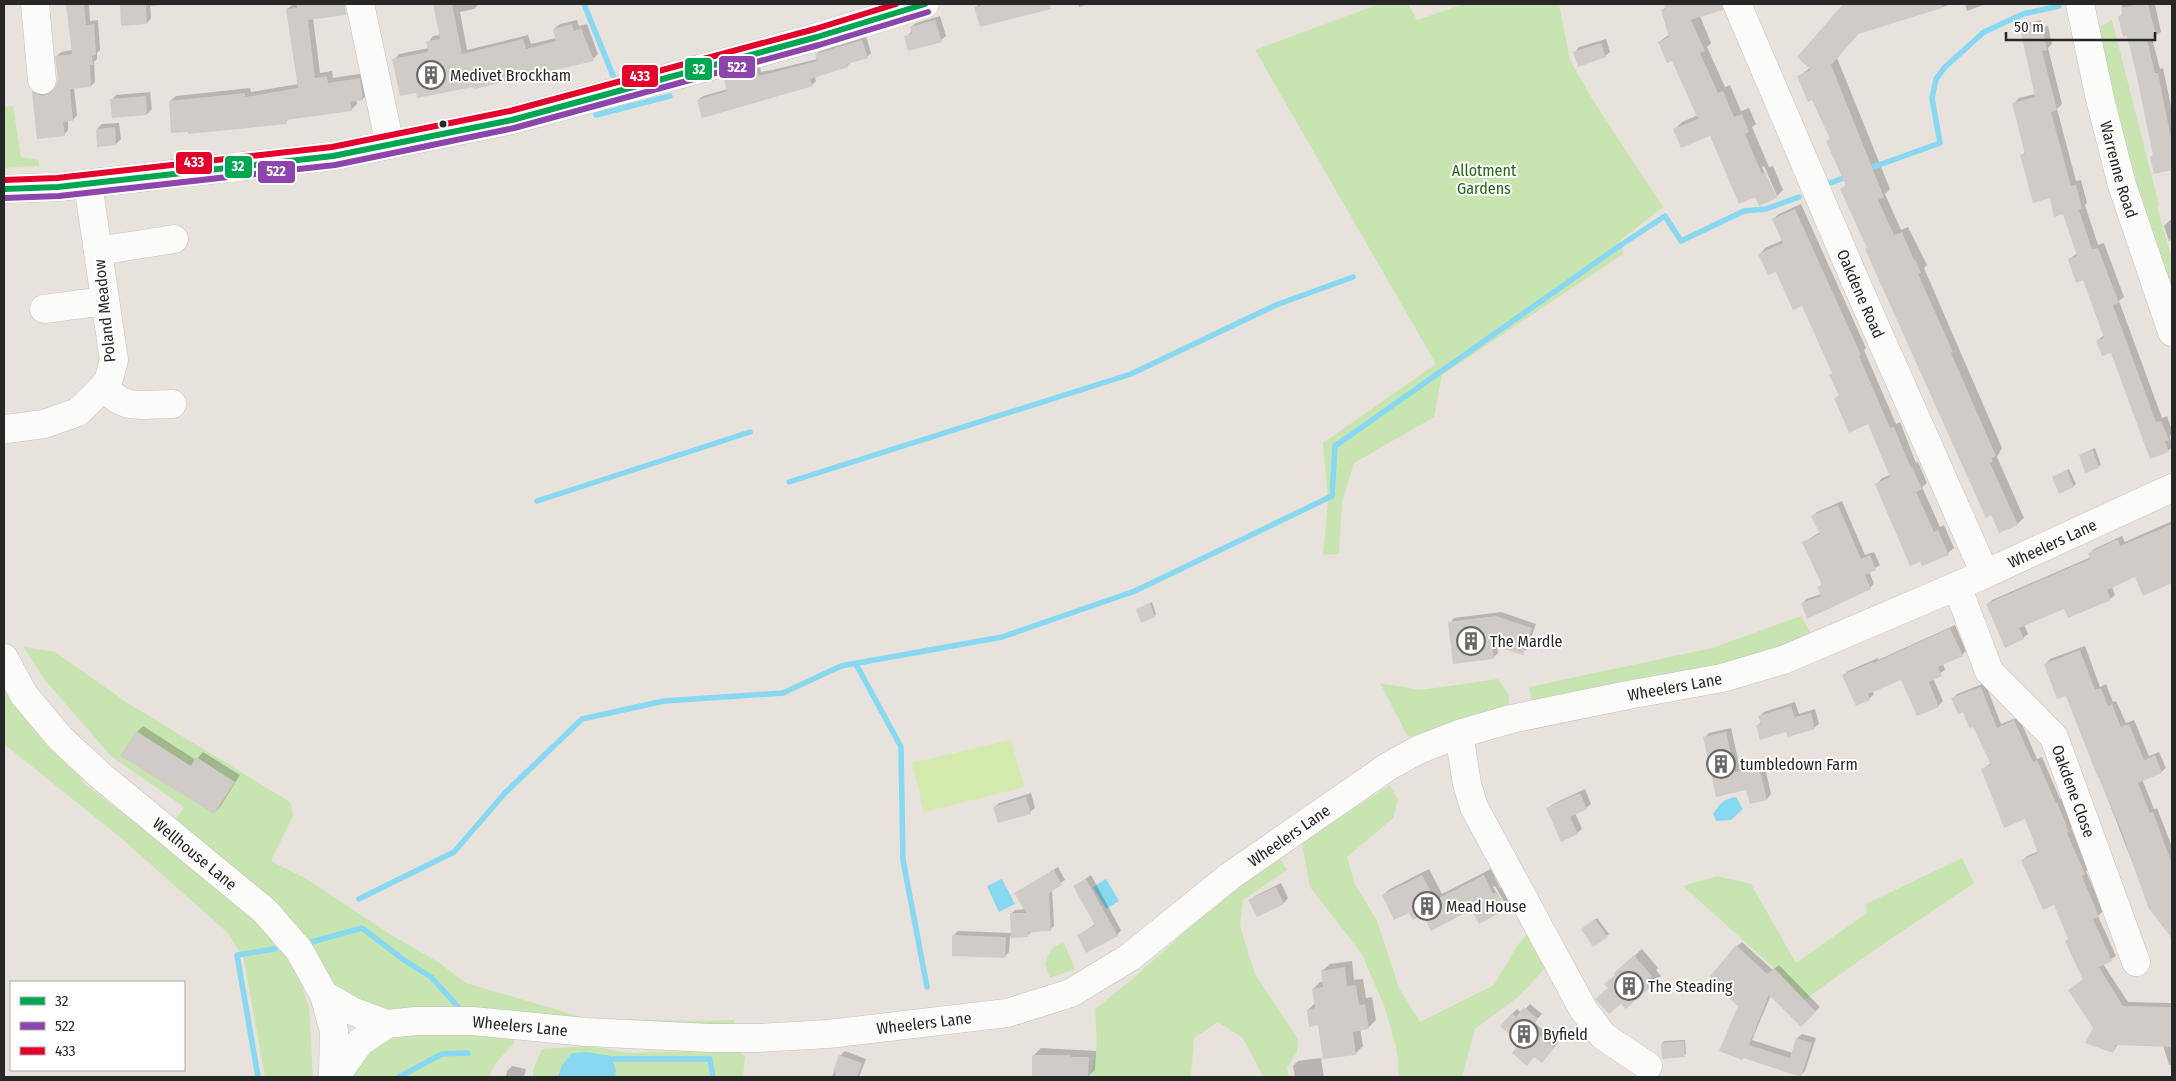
<svg xmlns="http://www.w3.org/2000/svg" width="2176" height="1081" viewBox="0 0 2176 1081" font-family="'Fira Sans Condensed',sans-serif">
<style>
.green{fill:#c8e5b1}
.pitch{fill:#d5eaad}
.water{fill:#87d8f0}
.shadow{fill:#0003;fill-rule:evenodd}
.lines{fill:none;stroke-linecap:round;stroke-linejoin:round}
.stream{stroke:#87d8f0;stroke-width:5.5}
.building{fill:#cfccc7}
.minor-casing{stroke:#c3c2c2;stroke-width:29}
.minor{stroke:#fbfbfa;stroke-width:28}
.bus-1-casing{stroke:#fff;stroke-width:10}
.bus-2-casing{stroke:#fff;stroke-width:10}
.bus-3-casing{stroke:#fff;stroke-width:10}
.bus-1{stroke:#00a651;stroke-width:6}
.bus-2{stroke:#8e44ad;stroke-width:6}
.bus-3{stroke:#e4002b;stroke-width:6}
.bus-dot{fill:#272727;stroke:#fff;stroke-width:2}
.labels{text-anchor:middle;stroke-width:4;stroke-linejoin:round;paint-order:stroke}
.poi-label{font-size:16px;fill:#272727;stroke:#fff;text-anchor:start}
.park-label{font-size:16px;fill:#276813;stroke:#fff}
.street-label{font-size:16px;fill:#272727;stroke:#fff}
.line-badge{stroke:#fff;stroke-width:2}
.badge-label{font-size:14px;text-anchor:middle;font-weight:bold;fill:#fff}
</style>
<rect width="100%" height="100%" fill="#e7e2dc"/>
<g class="green">
<path d="M1379,4H1408L1417,20L1464,4H1559L1570,60L1591,97L1663,207L1621,240L1623,254L1442,375L1434,417L1354,463L1342,501L1339,554L1323,555L1328,502L1323,443L1436,364L1255,50Z"/>
<path d="M2112,20L2159,205L2157,207L2172,259V311C2139,220 2119,122 2099,27Z"/>
<path d="M13,106L21,157L39,160V166L4,168V107Z"/>
<path d="M1801,616L1812,635L1722,670L1532,702L1529,687L1712,648Z"/>
<path d="M24,647L55,652L126,702L290,802L293,816L271,861L305,878L393,936L438,962L466,983L585,1018L694,1021L734,1020L735,1030L372,1010L328,981L173,823L184,807L111,756L44,679Z"/>
<path d="M4,677L75,764L82,782L133,821L144,822L268,927L304,976L303,990L309,1008L313,1077H265L244,960L229,934L121,838L4,744Z"/>
<path d="M1498,679L1509,695V709L1408,737L1380,683L1421,690Z"/>
<path d="M1390,785L1398,800L1393,818L1347,857L1355,884L1377,921L1399,988L1420,1022L1494,985L1517,946L1531,929L1550,963L1518,997L1475,1029L1462,1077H1399L1397,1051L1385,1008L1362,954L1310,887L1302,843Z"/>
<path d="M1278,856L1287,870L1243,900L1240,926L1255,974L1298,1039L1297,1052L1287,1068L1289,1077H1263L1243,1038L1218,1022L1194,1038L1191,1077H1091L1097,1044L1095,1009L1130,981L1176,940L1198,913Z"/>
<path d="M1962,858L1974,883L1883,944L1804,1000L1774,968L1683,886L1717,876L1751,884L1796,963L1867,913L1866,904Z"/>
<path d="M1064,943L1075,969L1050,978L1045,964C1048,953 1052,945 1064,943Z"/>
<path d="M409,1032L509,1034L515,1042L495,1064L489,1077H347L352,1067L381,1041Z"/>
<path d="M591,1046L628,1053L737,1050L745,1056L743,1077H533V1071L542,1049Z"/>
</g>
<path class="pitch" d="M1011,740L1024,787L924,812L912,763Z"/>
<g class="water">
<path d="M1736,797L1743,809L1731,820L1716,821L1713,814C1720,803 1724,799 1736,797Z"/>
<path d="M1002,879L1015,904L999,912L987,886Z"/>
<path d="M1106,879L1119,901L1106,909L1093,887Z"/>
<path d="M587,1052L611,1056L616,1071L615,1077H558L562,1065L572,1053Z"/>
</g>
<g class="shadow">
<path d="M67,4H89L90,21L98,20L100,50L97,53V59L94,62L95,82L91,86L74,87L77,115L73,120H68V130L64,135L38,137L33,92L38,88L48,92L56,89L59,79L57,56L61,52L72,50Z"/>
<path d="M121,4H172L150,6L151,18L147,23L123,24Z"/>
<path d="M293,4H335L336,10L313,18L320,73L332,71L333,78L365,73L368,93L363,99H356L357,104L351,110L290,118L286,122L170,101L176,96L250,88L251,92L298,84L287,9Z"/>
<path d="M435,4H479L474,9L460,12L467,50L528,35L531,44L556,38L554,29L560,24L577,20L579,26L587,24L598,54L593,59L474,85L417,91L394,60L399,54L429,48L428,42L433,36L441,35Z"/>
<path d="M979,4H1031L1032,9L976,7Z"/>
<path d="M1078,4H1090L1079,7Z"/>
<path d="M1665,4H1713L1714,7L1707,14L1700,16L1711,43L1707,47L1725,87L1730,85L1741,111L1749,108L1756,124L1752,127L1769,167L1773,166L1783,190L1776,197L1760,204L1756,195L1740,202L1710,134L1682,146L1675,129L1682,122L1698,115L1673,59L1667,62L1659,42L1670,34L1662,10L1666,7ZM1764,166L1777,196H1774L1762,167Z"/>
<path d="M1845,4H1952L1859,33L1837,58L1890,189L1885,194L1901,230L1908,227L1927,265L1924,268L2002,448L1997,457L2024,518L2017,524L1868,247L1842,189L1847,184L1828,141L1831,138L1813,98L1798,77L1811,67L1798,57Z"/>
<path d="M1965,4H1986L1967,11Z"/>
<path d="M2121,4H2155L2161,32L2152,38L2160,69L2163,68L2172,111V169L2155,173L2151,157L2154,154L2128,34L2120,17L2124,12Z"/>
<path d="M940,16L946,36L941,40L906,37L912,31L911,27L916,23Z"/>
<path d="M2041,20L2042,27L2048,26L2052,44L2048,48L2062,104L2057,109L2076,181L2081,180L2087,203L2085,205L2098,245L2104,243L2124,297L2119,301L2162,418L2167,416L2172,430L2170,437L2172,447L2168,451L2111,352L2097,341L2104,335L2083,279L2069,259L2078,253L2064,213L2021,156L2026,151L2014,103L2019,98L2035,94L2021,29L2027,23Z"/>
<path d="M866,36L871,53L867,57L851,62L847,66L815,76L816,81L812,85L698,100L703,96L728,89L725,79L729,75L760,67L761,72L772,70L818,59L817,54L821,50Z"/>
<path d="M1606,39L1610,52L1605,56L1575,52L1579,47Z"/>
<path d="M150,92L152,109L147,114L112,100L116,95Z"/>
<path d="M119,123L121,139L116,144L99,145L97,129L102,124Z"/>
<path d="M1801,204L1866,348L1864,350L1896,424L1900,422L1916,463L1918,462L1927,483L1922,487L1940,527L1944,525L1954,548L1948,553L1877,484L1882,478L1890,475L1869,423L1836,398L1839,395L1833,373L1803,304L1777,270L1760,254L1765,248L1783,240L1773,219L1779,214Z"/>
<path d="M2170,220H2172V239L2169,241L2164,226Z"/>
<path d="M2095,448L2101,465L2086,471L2080,455Z"/>
<path d="M2069,469L2076,484L2074,486L2053,477Z"/>
<path d="M1842,501L1865,555L1874,552L1880,565L1869,572L1874,583L1870,588L1802,604L1806,599L1821,594L1818,588L1823,583L1803,543L1820,532L1813,516L1817,512Z"/>
<path d="M2172,521V582L2144,594L2136,576L2112,587L2115,595L2110,599L2064,607L2024,624L2028,634L2023,638L1987,605L1992,600L2091,557L2089,554L2094,549L2122,536L2125,542Z"/>
<path d="M1152,602L1156,614L1154,616L1137,610Z"/>
<path d="M1501,612L1536,624L1527,649L1522,653L1497,645L1498,653L1493,658L1450,623L1454,618Z"/>
<path d="M1955,625L1966,651L1962,655L1943,664L1945,670L1933,678L1943,701L1938,706L1902,678L1872,691L1874,694L1869,699L1844,675L1848,671L1878,658V660Z"/>
<path d="M2085,646L2100,687L2106,684L2113,702L2116,701L2126,723L2134,720L2149,756L2159,752L2166,768L2161,772L2142,779L2154,809L2157,808L2172,847V937L2150,908L2067,694L2045,664L2050,659Z"/>
<path d="M1985,683L2001,724L2019,717L2037,759L2042,757L2060,799L2062,798L2073,826L2071,828L2088,869L2086,871L2103,911L2098,916L2116,956L2103,964L2128,1002L2171,1003L2172,1001V1064L2169,1065L2163,1045L2118,1044L2113,1052L2069,990L2084,979L2055,903L2023,860L2027,856L2039,851L2025,818L1983,769L1991,763L1974,725L1953,698L1957,694Z"/>
<path d="M1795,702L1799,714L1815,709L1819,724L1814,728L1787,730L1757,726L1762,721L1760,716L1764,712Z"/>
<path d="M143,726L196,760L203,752L240,775L220,807L214,813L137,732Z"/>
<path d="M1731,728L1740,768L1764,763L1771,794L1767,799L1747,788L1704,738L1709,733Z"/>
<path d="M1585,789L1591,804L1586,808L1575,813L1582,829L1577,833L1548,808L1553,804Z"/>
<path d="M1031,793L1035,808L1030,812L995,807L999,803Z"/>
<path d="M1058,867L1065,880L1052,889L1054,926L1050,930L1031,932L1027,936H1010L1009,952L1005,956L954,935L958,931L1012,933L1011,914L1015,910L1025,909L1016,893Z"/>
<path d="M1429,869L1442,894L1491,869L1500,888L1504,886L1513,901L1507,907L1495,886L1493,887L1506,908L1424,913L1410,911L1383,895L1390,889Z"/>
<path d="M1091,875L1121,930L1117,935L1078,936L1095,924L1075,886Z"/>
<path d="M1281,883L1288,898L1284,903L1258,916L1250,901L1255,896Z"/>
<path d="M1597,918L1609,934L1594,945L1584,927Z"/>
<path d="M1742,942L1773,970L1779,965L1820,1007L1801,1025L1771,995L1752,1040L1793,1053L1797,1038L1802,1034L1816,1038L1805,1071L1801,1075L1743,1057L1737,946Z"/>
<path d="M1642,949L1658,968L1656,970L1661,976L1626,1008L1610,987L1623,966Z"/>
<path d="M1352,961L1354,980L1363,979L1366,998L1372,997L1376,1020L1368,1028L1360,1029L1363,1046L1355,1054L1319,1024L1308,1010L1315,1003L1313,989L1320,982L1324,981L1322,971L1330,964Z"/>
<path d="M1530,1004L1542,1014L1534,1022L1558,1043L1546,1057L1522,1042L1512,1014L1517,1009L1522,1013Z"/>
<path d="M1685,1040L1686,1054L1684,1056L1662,1043L1664,1041Z"/>
<path d="M1041,1048L1096,1051L1095,1070L1088,1077H1033L1034,1055Z"/>
<path d="M845,1051L866,1059L859,1077H832L840,1056Z"/>
<path d="M1321,1058L1324,1077H1295L1293,1066L1298,1061Z"/>
<path d="M512,1066L526,1069L524,1077H506L507,1071Z"/>
</g>
<g class="lines">
<g class="stream">
<path d="M584,4L616,83"/>
<path d="M596,115L670,96"/>
<path d="M1865,170L1940,143L1932,98L1936,79L1945,67L1984,32L2023,14L2059,6"/>
<path d="M1830,183L1849,176"/>
<path d="M789,482L1131,374L1276,305L1353,277"/>
<path d="M537,501L750,432"/>
<path d="M856,664L901,747L903,860L927,987"/>
<path d="M359,899L454,852L505,793L582,719L664,701L783,693L841,666L1002,637L1135,591L1332,496L1335,446L1615,249L1665,216L1681,241L1744,211L1766,209L1799,197"/>
<path d="M308,943L362,928L404,960L431,977L461,1010"/>
<path d="M613,1059H710L713,1077"/>
<path d="M258,1077L237,955L275,949"/>
<path d="M399,1077L442,1054L468,1053"/>
</g>
</g>
<g class="building">
<path d="M66,4H84L86,25L94,24L96,55L92,56L93,65H90L91,87L70,89L73,121L63,122L65,136L37,139L32,92L43,96L51,92L56,86L58,79L55,56L72,54Z"/>
<path d="M120,4H146L147,24L121,26Z"/>
<path d="M297,4H345L346,15L308,20L315,78L327,76L328,83L360,78L363,100L350,102L352,111L286,120L287,124L188,134V132L171,133L169,101L245,93V97L298,88L286,9L297,8Z"/>
<path d="M433,4H452L462,54L523,39L526,49L556,41L553,29L572,24L574,31L581,28L594,61L474,89L473,87L417,98L416,93L400,96L392,59L428,52L426,41L440,39Z"/>
<path d="M987,4H1050L1051,9L980,27L974,7Z"/>
<path d="M1664,4H1722L1723,10L1691,20L1705,51L1700,53L1718,93L1723,91L1734,117L1742,114L1749,132L1745,134L1762,174L1765,172L1777,198L1759,206L1755,197L1739,204L1710,136L1681,148L1673,129L1698,119L1672,61L1667,63L1658,42L1669,37L1661,10L1665,9Z"/>
<path d="M1843,4H1942V8L1858,34L1831,65L1884,197L1878,200L1894,235L1902,232L1914,260L1915,259L1921,273L1918,274L1953,352L1951,353L1996,456L1991,458L1993,462L1990,463L2018,525L1999,533L1991,515L1986,518L1865,249L1867,248L1840,189L1846,186L1826,141L1830,139L1812,100L1808,102L1797,76L1811,70L1797,57Z"/>
<path d="M2139,4H2148L2157,38L2147,40L2155,73H2158L2172,143V170L2154,174L2150,157L2153,156L2137,77L2127,36L2123,37L2118,16L2123,15L2121,8Z"/>
<path d="M935,20L942,42L908,51L904,36L912,34L910,27Z"/>
<path d="M2036,25L2037,32L2043,30L2047,50L2042,51L2057,110L2051,112L2071,186L2076,185L2082,209L2079,210L2092,249L2098,248L2119,303L2113,305L2156,422L2161,421L2169,440L2165,441L2169,452L2150,459L2111,353L2102,356L2096,341L2104,338L2083,280L2076,283L2068,259L2077,256L2063,214L2054,217L2050,198L2033,203L2020,155L2025,154L2012,103L2035,97L2020,28Z"/>
<path d="M862,40L868,58L847,64L848,67L810,79L813,86L702,118L697,100L727,91L724,79L756,70L757,76L767,74L817,61L815,54Z"/>
<path d="M1601,43L1606,57L1578,67L1573,52Z"/>
<path d="M146,96L147,115L112,118L110,99Z"/>
<path d="M115,127L116,145L97,147L96,129Z"/>
<path d="M1795,209L1861,355L1859,356L1890,428L1894,427L1911,468L1912,467L1922,489L1916,492L1934,532L1938,530L1949,555L1922,566L1920,562L1910,566L1875,484L1890,477L1868,424L1849,433L1834,398L1839,396L1829,375L1832,373L1802,306L1793,310L1776,272L1768,275L1758,254L1783,243L1772,219Z"/>
<path d="M2093,450L2099,468L2085,473L2079,455Z"/>
<path d="M2067,470L2074,487L2059,494L2052,477Z"/>
<path d="M1838,505L1861,559L1870,555L1876,570L1865,575L1871,589L1807,619L1801,603L1821,596L1817,587L1822,585L1802,542L1820,534L1811,516Z"/>
<path d="M2172,524V583L2143,596L2135,577L2107,590L2111,600L2068,618L2064,609L2019,628L2024,639L2005,648L1986,604L2090,559L2088,553L2118,539L2120,546Z"/>
<path d="M1150,603L1155,617L1141,623L1136,609Z"/>
<path d="M1496,616L1532,628L1523,655L1492,645L1494,659L1453,664L1448,622Z"/>
<path d="M1950,628L1963,656L1938,667L1942,676L1929,682L1939,707L1917,716L1901,680L1868,694L1870,700L1856,706L1842,675L1873,662L1874,663Z"/>
<path d="M2080,650L2095,690L2101,688L2108,706L2112,704L2121,727L2129,724L2144,760L2155,755L2162,773L2138,783L2150,813L2153,812L2172,864V939L2148,907L2122,832L2099,778H2098L2066,696L2057,699L2044,664Z"/>
<path d="M1981,687L1997,728L2014,720L2033,762L2037,760L2056,803L2057,802L2069,832L2067,833L2085,874L2082,876L2099,917L2093,919L2112,961L2099,967L2123,1006L2172,1007V1047L2116,1045L2113,1053L2085,1043L2093,1028L2068,990L2083,980L2065,941L2068,939L2054,905L2043,910L2021,860L2038,853L2025,819L2004,828L1981,769L1991,765L1973,727L1969,728L1963,712L1958,714L1951,698Z"/>
<path d="M1791,706L1795,717L1811,713L1815,729L1788,737L1786,732L1760,740L1756,725L1761,724L1758,716Z"/>
<path d="M136,731L191,766L196,757L235,782L214,814L120,756Z"/>
<path d="M1726,732L1735,772L1759,767L1767,800L1750,804L1746,790L1716,797L1703,737Z"/>
<path d="M1580,793L1587,809L1570,817L1578,834L1561,842L1546,808Z"/>
<path d="M1026,797L1031,814L998,823L993,807Z"/>
<path d="M1054,870L1062,885L1049,893L1051,931L1028,932V937L1011,938L1010,913H1026L1014,893Z"/>
<path d="M1422,875L1435,900L1484,875L1493,894L1497,892L1507,909L1479,924L1471,910L1431,931L1423,915L1413,920L1409,913L1394,920L1382,895Z"/>
<path d="M1086,879L1118,936L1086,953L1077,935L1095,925L1073,886Z"/>
<path d="M1276,887L1284,904L1257,917L1248,900Z"/>
<path d="M1595,919L1608,937L1593,947L1581,929Z"/>
<path d="M952,935L1006,937L1005,958L952,956Z"/>
<path d="M1736,945L1767,974L1774,968L1816,1012L1801,1027L1769,995L1749,1045L1790,1058L1796,1038L1812,1043L1801,1077L1743,1058L1742,1060L1719,1051L1738,1006L1707,980Z"/>
<path d="M1634,955L1652,976L1649,978L1654,984L1626,1009L1621,1004L1609,1014L1595,999L1608,988L1604,984L1615,975L1614,973Z"/>
<path d="M1345,967L1347,986L1356,985L1359,1005L1365,1004L1369,1029L1353,1032L1356,1055L1323,1059L1318,1025L1309,1027L1307,1010L1315,1008L1312,989L1323,987L1321,971Z"/>
<path d="M1524,1007L1538,1019L1531,1028L1554,1048L1542,1063L1534,1057L1527,1066L1512,1053L1520,1043L1500,1026L1512,1013L1516,1017Z"/>
<path d="M1684,1041L1685,1057L1662,1059L1661,1043Z"/>
<path d="M839,1055L862,1063L857,1077H835L836,1073L833,1072Z"/>
<path d="M1032,1055H1071V1057H1089L1088,1077H1032Z"/>
</g>
<g class="lines">
<defs>
<g id="minor">
<path d="M35,4L42,80"/>
<path d="M360,4L390,145"/>
<path id="s1" d="M1737,4L1857,285L1985,574"/>
<path id="s2" d="M2080,4L2100,99L2122,185L2172,332"/>
<path d="M4,189L58,187L333,156L512,120L817,37L925,4"/>
<path d="M98,251L174,239"/>
<path d="M44,309L105,301"/>
<path d="M105,385C120,412 145,404 172,404"/>
<path d="M6,429L44,424L78,412L108,382L114,360L88,184"/>
<path id="s3" d="M1957,586L1989,671L2054,737L2136,962"/>
<path id="s4" d="M4,658L24,695L60,738L101,776L265,911L299,950L324,995L334,1031L333,1077"/>
<path d="M1459,734L1467,784L1474,807L1583,1009L1603,1036L1648,1066"/>
<path d="M324,995L352,1011L387,1024"/>
<path id="s5" d="M335,1077L360,1042L387,1024L416,1021H473L586,1032L710,1038H759L828,1034L1007,1013L1071,993L1130,957L1230,876L1389,766L1418,750L1459,734L1511,719L1628,695L1722,678L1783,660L1985,574L2172,488"/>
</g>
</defs>
<use href="#minor" class="minor-casing"/>
<use href="#minor" class="minor"/>
<defs>
<path id="bus-1" d="M4,189L58,187L333,156L512,120L817,37L925,4"/>
<path id="bus-2" d="M4,198L59,196L335,165L514,128L819,45L928,12"/>
<path id="bus-3" d="M4,180L57,178L332,147L510,111L815,29L896,4"/>
</defs>
<use href="#bus-1" class="bus-1-casing"/>
<use href="#bus-2" class="bus-2-casing"/>
<use href="#bus-3" class="bus-3-casing"/>
<use href="#bus-1" class="bus-1"/>
<use href="#bus-2" class="bus-2"/>
<use href="#bus-3" class="bus-3"/>
</g>
<defs>
<symbol id="building-ring" viewBox="-11 -11 22 22"><circle r="9.5" fill="#fff" stroke="#6a6866" stroke-width="1.5"/><path d="M-4-6H4V6H1V3H-1V6H-4ZM-2.5-4.3h1.7v1.8h-1.7ZM.8-4.3h1.7v1.8H.8ZM-2.5-1h1.7V.8h-1.7ZM.8-1h1.7V.8H.8Z" fill="#6a6866"/></symbol>
</defs>
<g fill-rule="evenodd">
<use href="#building-ring" x="415" y="59" width="32" height="32"/>
<use href="#building-ring" x="1455" y="625" width="32" height="32"/>
<use href="#building-ring" x="1705" y="748" width="32" height="32"/>
<use href="#building-ring" x="1411" y="890" width="32" height="32"/>
<use href="#building-ring" x="1613" y="970" width="32" height="32"/>
<use href="#building-ring" x="1508" y="1018" width="32" height="32"/>
</g>
<circle class="bus-dot" cx="443" cy="124" r="4.5"/>
<g class="labels">
<g class="poi-label">
<text x="450" y="81">Medivet Brockham</text>
<text x="1490" y="647">The Mardle</text>
<text x="1740" y="770">tumbledown Farm</text>
<text x="1446" y="912">Mead House</text>
<text x="1648" y="992">The Steading</text>
<text x="1543" y="1040">Byfield</text>
</g>
<g class="park-label">
<text x="1484" y="176">Allotment<tspan x="1484" dy="18">Gardens</tspan></text>
</g>
<g class="street-label">
<text dy="6" stroke="none"><textPath href="#s2" startOffset="170">Warrenne Road</textPath></text>
<text dy="6" stroke="none"><textPath href="#s1" startOffset="315">Oakdene Road</textPath></text>
<text transform="translate(104 311) rotate(-96)" y="6">Poland Meadow</text>
<text dy="6" stroke="none"><textPath href="#s5" startOffset="1859">Wheelers Lane</textPath></text>
<text dy="6" stroke="none"><textPath href="#s5" startOffset="1454">Wheelers Lane</textPath></text>
<text dy="6" stroke="none"><textPath href="#s3" startOffset="241">Oakdene Close</textPath></text>
<text dy="6" stroke="none"><textPath href="#s5" startOffset="1034">Wheelers Lane</textPath></text>
<text dy="6" stroke="none"><textPath href="#s4" startOffset="276">Wellhouse Lane</textPath></text>
<text dy="6" stroke="none"><textPath href="#s5" startOffset="614">Wheelers Lane</textPath></text>
<text dy="6" stroke="none"><textPath href="#s5" startOffset="209">Wheelers Lane</textPath></text>
</g>
</g>
<g class="line-badge">
<rect x="718" y="55" width="38" height="24" rx="5" fill="#8e44ad"/>
<rect x="684" y="57" width="29" height="24" rx="5" fill="#00a651"/>
<rect x="621" y="64" width="38" height="24" rx="5" fill="#e4002b"/>
<rect x="175" y="151" width="38" height="24" rx="5" fill="#e4002b"/>
<rect x="224" y="155" width="29" height="24" rx="5" fill="#00a651"/>
<rect x="257" y="160" width="39" height="24" rx="5" fill="#8e44ad"/>
</g>
<g class="badge-label">
<text x="737" y="72">522</text>
<text x="699" y="74">32</text>
<text x="640" y="81">433</text>
<text x="194" y="167">433</text>
<text x="238" y="171">32</text>
<text x="276" y="176">522</text>
</g>
<rect width="2176" height="1081" fill="none" stroke="#272727" stroke-width="10"/>
<rect x="10" y="981" width="175" height="90" fill="#ffffff" stroke="#a9a9a9"/>
<rect x="20" y="997" width="25" height="8" fill="#00a651" stroke="#a9a9a9"/>
<text x="55" y="1006" font-size="15" fill="#272727">32</text>
<rect x="20" y="1022" width="25" height="8" fill="#8e44ad" stroke="#a9a9a9"/>
<text x="55" y="1031" font-size="15" fill="#272727">522</text>
<rect x="20" y="1047" width="25" height="8" fill="#e4002b" stroke="#a9a9a9"/>
<text x="55" y="1056" font-size="15" fill="#272727">433</text>
<path d="M2006 32v8h149v-8" fill="none" stroke="#272727" stroke-width="2.5"/>
<text x="2014" y="32" font-size="15" fill="#272727" stroke="#ffffff" stroke-width="4" paint-order="stroke">50 m</text>
</svg>
